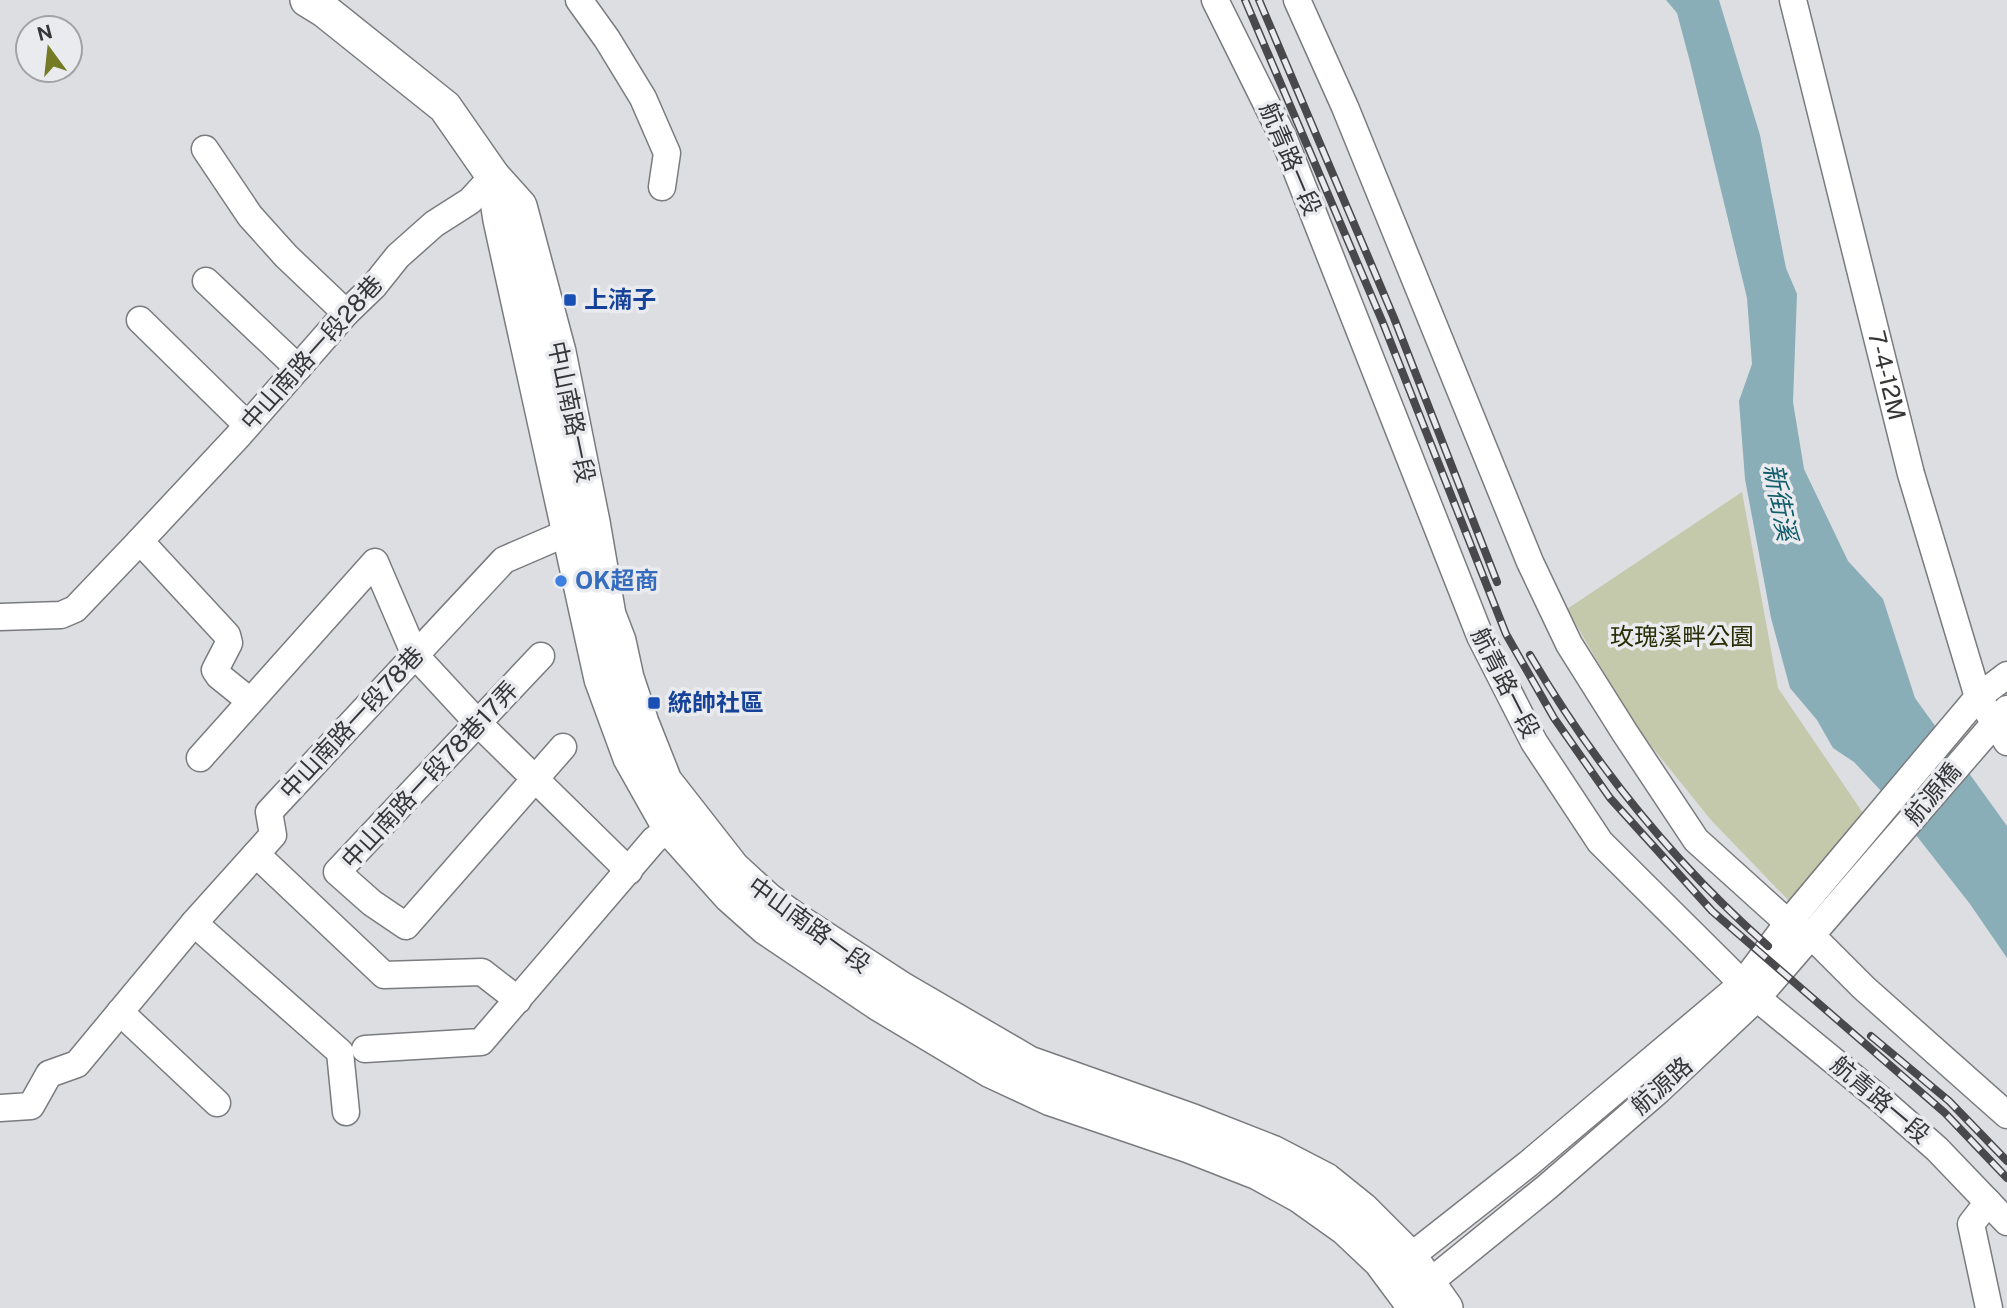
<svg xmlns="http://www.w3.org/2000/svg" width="2007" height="1308" viewBox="0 0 2007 1308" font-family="'Public Sans','Noto Sans TC',sans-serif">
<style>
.green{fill:#c4c9ab}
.water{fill:#89aeb7}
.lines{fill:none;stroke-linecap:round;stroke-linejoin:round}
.minor-casing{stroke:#7a7b7e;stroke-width:29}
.major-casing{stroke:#7a7b7e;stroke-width:36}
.minor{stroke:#fff;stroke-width:26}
.major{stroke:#fff;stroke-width:33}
.rail-casing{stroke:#49494b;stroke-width:8}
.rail{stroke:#eaebef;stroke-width:5;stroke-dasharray:16;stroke-linecap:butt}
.transit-dot{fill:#1a4fb4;stroke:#eaebef;stroke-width:2.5}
.shop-dot{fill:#3f7fe0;stroke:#eaebef;stroke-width:2.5}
.labels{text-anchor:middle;stroke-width:7;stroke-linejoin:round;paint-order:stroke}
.street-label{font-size:24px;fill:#363637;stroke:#eaebef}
.transit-label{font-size:24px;font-weight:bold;fill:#164399;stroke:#eaebef;text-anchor:start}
.shop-label{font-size:24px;font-weight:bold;fill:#366cbe;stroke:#eaebef;text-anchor:start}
.park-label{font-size:24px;fill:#292d05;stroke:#eaebef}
.water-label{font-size:26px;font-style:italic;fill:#115d6b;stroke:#eaebef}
</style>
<rect width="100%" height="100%" fill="#dddee2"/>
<path class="green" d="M1742,492L1778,688L1865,816L1789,901L1711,820L1635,726L1567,609Z"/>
<path class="water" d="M1666,0H1719L1760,135L1786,268L1797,294L1793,402L1804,469L1848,561L1883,599L1915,698L2007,826V958L1970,904L1883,793L1854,762L1833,748L1817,720L1790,688L1771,618L1745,479L1739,401L1752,364L1747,298L1690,62L1677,13Z"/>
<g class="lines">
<defs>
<g id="minor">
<path d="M579,0L607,39L643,98L667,153L662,187"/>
<path d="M1215,0L1284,139L1480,636L1534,742L1600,842L1757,998L1880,1099L1937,1149L2007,1222"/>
<path d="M1297,0L1345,107L1530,562L1569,644L1625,733L1696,840L1788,923L1811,935L1864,988L2007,1115"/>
<path id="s1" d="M1793,0L1911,474L1978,697L2007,742"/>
<path d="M205,149L250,216L286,256L346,313"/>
<path d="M206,281L298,368"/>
<path d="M140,320L247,425"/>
<path d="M0,617L61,615L75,609L140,541"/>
<path d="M541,656L337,872L372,903L406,926L563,747"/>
<path d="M250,701L219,676L215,670L229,643L227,635L140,541L240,434L346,313L374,286L398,256L434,224L470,201L493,176"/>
<path d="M200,758L375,562L415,655L477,722L629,871"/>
<path d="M256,854L384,975L482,972L518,1000"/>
<path d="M194,923L340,1052L346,1112"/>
<path d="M120,1012L217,1103"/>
<path d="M365,1049L481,1042L654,840L685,817"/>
<path d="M0,1108L31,1106L49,1074L77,1064L194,923L273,835L269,812L504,560L585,525"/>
<path d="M1988,1202L1971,1224L1989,1308"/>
<path d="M1396,1268L1528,1164L1743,983L1788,923L1978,697L2007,675"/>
<path d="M1415,1294L1547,1187L1658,1091L1757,998L2007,709"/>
</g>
<g id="major">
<path d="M307,0L325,11L445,107L493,176L520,206L559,352L593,522L609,615L619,641L627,678L642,723L665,781L733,868L768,900L796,920L902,989L1029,1063L1193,1121L1272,1152L1326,1180L1362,1209L1411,1258L1446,1308"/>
<path d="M493,176L500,220L601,679L630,758L670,829L730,896L766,928L879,1004L991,1071L1051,1099L1189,1146L1258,1173L1300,1196L1345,1228L1380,1261L1415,1308"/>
</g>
</defs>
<use href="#minor" class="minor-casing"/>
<use href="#major" class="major-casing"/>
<use href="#minor" class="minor"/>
<use href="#major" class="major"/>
<defs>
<g id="rail">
<path d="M1245,0L1383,323L1506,634L1554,718L1610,798L1712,911L1945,1113L2007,1178"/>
<path d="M1259,0L1394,318L1497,582"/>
<path d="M1530,655C1594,764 1673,862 1768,946"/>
<path d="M1871,1036L1949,1101L2007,1161"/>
</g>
</defs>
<use href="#rail" class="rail-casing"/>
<use href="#rail" class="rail"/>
</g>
<g class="transit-dot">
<rect x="563" y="293" width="14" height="14" rx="3.5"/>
<rect x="647" y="696" width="14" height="14" rx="3.5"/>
</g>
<circle class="shop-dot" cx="561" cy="581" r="7"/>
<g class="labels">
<g class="street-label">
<text transform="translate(1290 159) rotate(67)" y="8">航青路一段</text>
<text transform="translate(312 353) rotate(-48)" y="8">中山南路一段28巷</text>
<text dy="8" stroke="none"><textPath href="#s1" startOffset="387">7-4-12M</textPath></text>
<text transform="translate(571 412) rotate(78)" y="8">中山南路一段</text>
<text transform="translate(1505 683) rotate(63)" y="8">航青路一段</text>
<text transform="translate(352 723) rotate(-47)" y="8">中山南路一段78巷</text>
<text transform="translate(430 775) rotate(-47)" y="8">中山南路一段78巷17弄</text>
<text transform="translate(1933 794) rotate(-50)" y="8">航源橋</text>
<text transform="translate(809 925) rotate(36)" y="8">中山南路一段</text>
<text transform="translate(1662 1086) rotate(-42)" y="8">航源路</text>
<text transform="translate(1880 1100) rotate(40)" y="8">航青路一段</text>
</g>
<g class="transit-label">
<text x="584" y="308">上湳子</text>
<text x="668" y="711">統帥社區</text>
</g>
<g class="shop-label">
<text x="575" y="589">OK超商</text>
</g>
<g class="park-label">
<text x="1682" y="645">玫瑰溪畔公園</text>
</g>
<g class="water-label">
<text transform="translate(1780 502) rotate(79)" y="9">新街溪</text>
</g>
</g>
<g transform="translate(49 49) rotate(345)"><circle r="33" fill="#eaebef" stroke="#a2a3a5" stroke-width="2"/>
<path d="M0-5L12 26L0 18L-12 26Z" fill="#757b25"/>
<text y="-10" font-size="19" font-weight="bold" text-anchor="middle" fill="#363637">N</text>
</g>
</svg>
